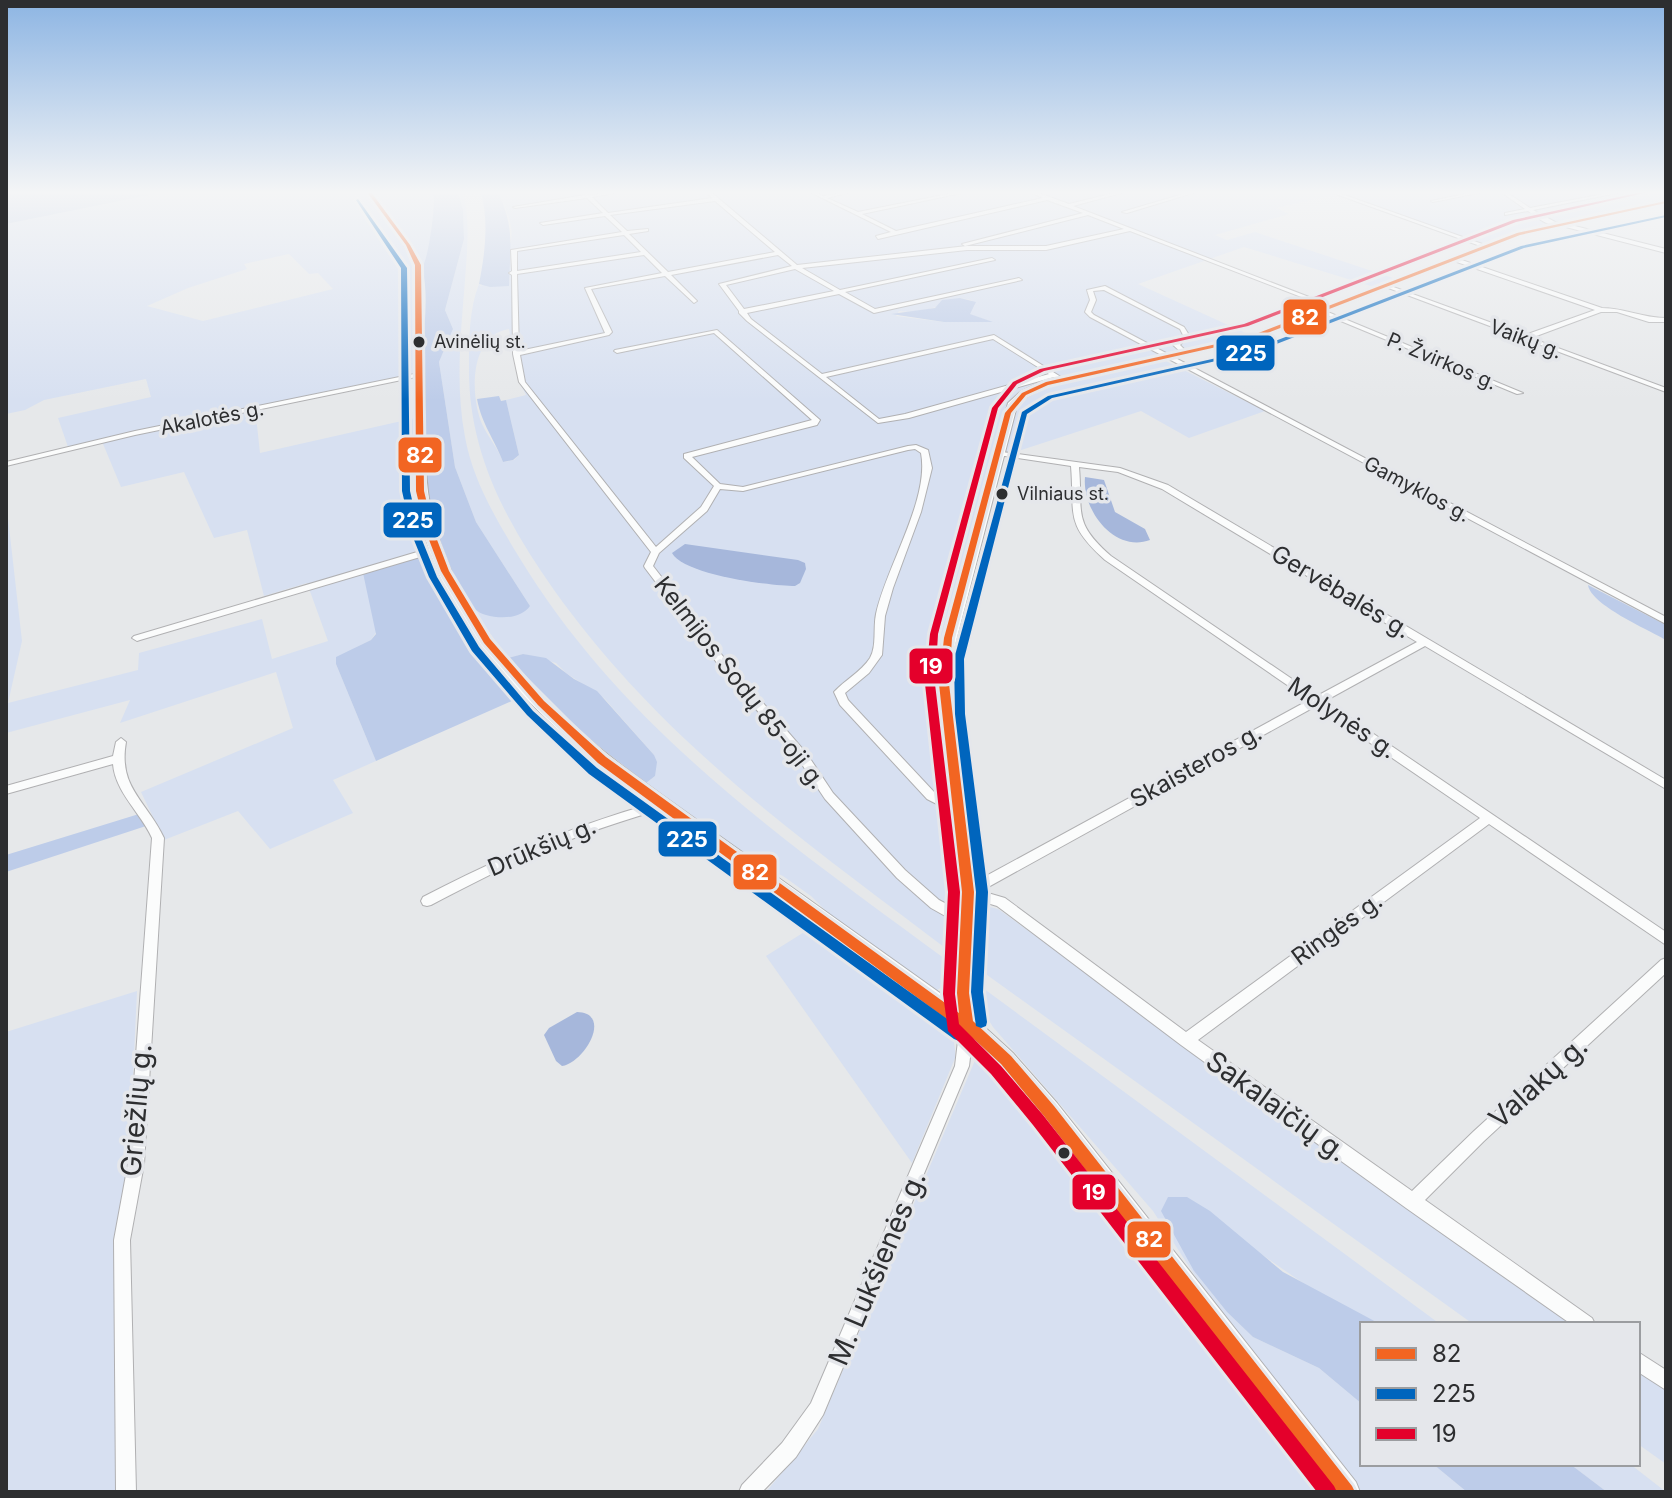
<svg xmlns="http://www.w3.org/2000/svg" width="1672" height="1498" viewBox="0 0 1672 1498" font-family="Inter,sans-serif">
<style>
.green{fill:#d7e0f1;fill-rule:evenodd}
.forest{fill:#bdcce9}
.water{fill:#a6b7db}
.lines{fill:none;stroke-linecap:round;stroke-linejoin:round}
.minor-casing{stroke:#b0b0b2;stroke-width:2}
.secondary-casing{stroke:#b0b0b2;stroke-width:2}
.minor{fill:#fbfcfc;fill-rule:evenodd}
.secondary{fill:#fbfcfc;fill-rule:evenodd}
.bus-1-casing{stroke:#e5e7eb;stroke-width:6}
.bus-2-casing{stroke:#e5e7eb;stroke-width:6}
.bus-3-casing{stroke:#e5e7eb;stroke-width:6}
.bus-1{fill:#f26522;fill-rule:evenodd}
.bus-2{fill:#0065bd;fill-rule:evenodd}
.bus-3{fill:#e4002b;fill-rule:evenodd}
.bus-dot{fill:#2d2e30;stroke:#e5e7eb;stroke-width:3}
.labels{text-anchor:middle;stroke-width:7;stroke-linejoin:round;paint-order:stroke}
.far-bus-label{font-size:18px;fill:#2d2e30;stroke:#e5e7eb;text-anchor:start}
.far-street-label{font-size:20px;fill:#2d2e30;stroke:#e5e7eb}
.street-label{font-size:24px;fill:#2d2e30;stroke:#e5e7eb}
.near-street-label{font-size:28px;fill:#2d2e30;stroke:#e5e7eb}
.line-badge{stroke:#e5e7eb;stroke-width:3}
.badge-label{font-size:22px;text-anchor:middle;font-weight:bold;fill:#fff}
</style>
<rect width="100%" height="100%" fill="#e6e8ea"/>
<g class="green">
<path d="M164,192H364L407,251L412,265L415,275L414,375L255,407L260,453L415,418L414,478L429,553L371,640L357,647L336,664L376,761L333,780L353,813L270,849L238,811L164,840L141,792L293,728L276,672L120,723L130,700L6,733V519L8,518L22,641L8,703L138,670L139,653L262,619L272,659L328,641L307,583L264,596L247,530L214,538L184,472L121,487L101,439L68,447L58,418L151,397L146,379L44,400L25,410L6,414V224ZM289,254L309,274L318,273L333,289L203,321L147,306L188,288L247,269L244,264Z"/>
<path d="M385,192L434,193L431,237L426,263L422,267L413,246L375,194Z"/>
<path d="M458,192L464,196C470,223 467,252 465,280C461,332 455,385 465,437C473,481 496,519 519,557C625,732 791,845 952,964L949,983L937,990L930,988L837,922L811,896L783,876L751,861L646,783L655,776L654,755L604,698L566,673L556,663L523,654L508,658L471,607C493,620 509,619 530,606L476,522L455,467L439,362L453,329L445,310L464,239L463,210Z"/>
<path d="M498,192H1666V199L1524,229L1482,244L1338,194L1276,208L1289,214L1215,235L1227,240L1255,232L1396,279L1374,287L1244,247L1138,284L1250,335L1036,385L1008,404L1000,422L930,680L959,868L952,953C803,840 664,744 554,590C506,522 468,452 469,367C469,340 469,309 479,284L481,286C513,246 522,241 498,192ZM960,298L971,300L975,305L969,314L992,322H944L896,316L899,311C921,314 939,306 960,298ZM509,329L518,379L526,395L506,400L519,455L514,460L503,462C498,448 488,437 482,424C470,396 469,335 509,329Z"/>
<path d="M1166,361L1265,411L1189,438L1141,411L1003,456C1007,441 1008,421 1017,407C1038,376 1130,369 1166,361Z"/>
<path d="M986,906L998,909L1577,1324H1473L976,967L978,917Z"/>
<path d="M814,926L940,1016C951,1030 956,1041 955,1058L912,1163L766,956Z"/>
<path d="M976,983L1440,1324H1380L1313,1290L1251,1247L1194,1271L1227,1312L1253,1337L1319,1368L1362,1404V1464H1433L1467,1492H1362L1207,1294L1153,1211L993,1027L976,1000Z"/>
<path d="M137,991L129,1163L115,1232L117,1492H6V1032Z"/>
<path d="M976,1058H983L997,1068L1116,1212L1328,1492H766L818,1429Z"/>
<path d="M1638,1368L1666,1388V1464L1638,1444Z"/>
<path d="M1570,1464H1630L1666,1492H1607Z"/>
</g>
<g class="forest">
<path d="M6,192H164L6,224Z"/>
<path d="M433,192H458L463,210L464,239L445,310L453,329L439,362L455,467L476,522L530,606C521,619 500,619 486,615C469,610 463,594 455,579C418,511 421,428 423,352C424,323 429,295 422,267C429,259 436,201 433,192Z"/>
<path d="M481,192H498C515,228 510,247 509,286L490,287L479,284C485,253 489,223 481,192Z"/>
<path d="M960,298L976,302L970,314L993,322H944L891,314L935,308L942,300Z"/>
<path d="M499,396L501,401L506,400L519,455L513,460L503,462C494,438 482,425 477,399Z"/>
<path d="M429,553C453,608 484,651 523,696L376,761L336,664V657L371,640L376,634L363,573Z"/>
<path d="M1588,585L1666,625V640C1647,629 1591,605 1588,585Z"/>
<path d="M523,654L546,658L574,679L597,691L654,755L657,762L655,776L646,783L586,736L508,658Z"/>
<path d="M139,814L146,826L6,872V855Z"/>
<path d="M1168,1197H1187L1210,1211L1283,1272L1380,1324H1362V1404L1319,1368L1253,1337L1227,1312L1194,1271L1161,1211Z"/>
<path d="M1433,1464H1570L1607,1492H1467Z"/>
</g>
<g class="water">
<path d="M1085,477L1104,480L1115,512L1145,529L1150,540C1114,553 1082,510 1085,477Z"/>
<path d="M685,544L798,560L805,563L806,569L800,583L795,586C770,586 684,575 672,553Z"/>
<path d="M577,1012C613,1013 585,1062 562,1066L556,1061L544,1035L549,1028Z"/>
</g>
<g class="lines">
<defs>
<g id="minor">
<path d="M582,192H586L589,195L620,192L592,197L608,213L712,198L706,192H711L797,265L967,246H1046L1124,229L1088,215L965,246L962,244L1083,213L1047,200L878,239L876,236L891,232L810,192H815L823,196L851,192L827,198L858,212L958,192H966L862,214L896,231L1043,198L1030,192H1036L1069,204L1118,192H1125L1073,206L1335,307L1330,308L1130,231L1046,250H967L802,268L840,290L992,258L995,260L845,292L875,309L1019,278L1022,280L874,313L839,294L747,313L751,319L822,374L994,335L1061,377L1058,379L1054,377L909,418L878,423L747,321L739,313V311L719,284L792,266L778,255L671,275L697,301L694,303L665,276L591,289L612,332L609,335L520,355L525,382L656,547L701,507L714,486L684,458V454L812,420L714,333L617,353L614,351L615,350L717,330L820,420L817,425L692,457L720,484L743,487L908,446L916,445L928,450L932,468L921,512L893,588L885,616L882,655L869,673L845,693L848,700L935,793L946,799L963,802L965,805L963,808C950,811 938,805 927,799L840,705L834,692C845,680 861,672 870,658C877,646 873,628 876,614C886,567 930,499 921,453L915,449L908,450L743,491L720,489L707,511L659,553L653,566L725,659L807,754L833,793L905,870L939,900L973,918L974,922L973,926L968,927L963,926L931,908L897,878L825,799L799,760L717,663L645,568L644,566L651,552L519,382L513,354L512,275L509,273L512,271L511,250L622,232L605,216L543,225L540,223L603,213L587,198L515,208L513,207L585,195ZM715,201L775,252L668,272L629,234L648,231V229L627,231L610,215ZM624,235L641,252L517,271V251ZM644,255L662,273L585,288L605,333L519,351L517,274ZM795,269L834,291L744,309L726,285ZM993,339L1049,374L905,414L879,419L826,377Z"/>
<path d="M1190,192H1196L1127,213L1122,212Z"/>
<path d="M1330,192H1336L1488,246L1483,247Z"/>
<path d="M1475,192H1483L1433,202L1431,201Z"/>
<path d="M1501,192H1506L1530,208L1614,192H1622L1533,210L1557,223L1559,222L1666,249V253L1558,225C1548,227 1537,217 1528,211L1505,215V213L1525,209Z"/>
<path d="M1453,257L1602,308C1624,308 1643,318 1666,318V322H1649L1617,312H1601L1531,338L1666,388V392L1383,286L1388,285L1525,335L1595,310L1451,260Z"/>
<path d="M1105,286L1184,327L1189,335L1180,345L1188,353L1183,354L1173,345L1183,335L1180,329L1104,290L1093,291L1096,300L1091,312L1094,315L1666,617V624L1090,317L1085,312L1090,300L1087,290Z"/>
<path d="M1319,310H1323L1523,393L1517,394L1319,312Z"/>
<path d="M419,373L421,374V376L135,435L6,466V462L135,431Z"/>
<path d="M995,451L1120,468L1168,485L1666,780V789L1425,646L1325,701L1666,932V945L1489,824L1198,1040L1412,1191L1474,1131L1661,960L1666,958V973L1484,1141L1425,1200L1592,1318L1595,1324H1571L1406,1208L1181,1045L997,906L964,896L962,892L964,888L1309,700L1105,560C1064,523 1075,515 1071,466L998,455H995ZM1079,467L1118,472L1162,489L1417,642L1317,696L1111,556C1072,522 1083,513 1079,467ZM1316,706L1480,818L1186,1032L1005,898L981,891Z"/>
<path d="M434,547L437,548V552L140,640L137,641L132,638L134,636Z"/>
<path d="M121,738L126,742C118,788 146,800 164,838L144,1164L130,1240L136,1492H116L114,1240L128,1164L152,838C141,813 115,792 113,764L6,794V786L113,756L116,742Z"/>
<path d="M661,801L665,802L667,805L665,808C635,817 606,826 577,837C527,855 479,880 431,905L427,906L423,905L421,901L423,897C499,857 577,824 661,801Z"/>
<path d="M967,1018L972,1019L974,1024L969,1066L823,1415L796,1457L762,1492H739L742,1485L782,1443L811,1403L955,1066L960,1024L962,1019Z"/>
<path d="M1638,1352L1666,1370V1390L1638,1372Z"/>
</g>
<path id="secondary" d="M366,192H372L412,245L422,265C423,313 424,362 425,410C425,451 424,490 436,530C479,677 620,765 738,849C810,900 882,952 954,1003L959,892L938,715V657L1008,403L1020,392L1041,382L1247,336L1516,232L1666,200V204L1521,236L1253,340L1048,386L1028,396L1017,406L952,657L954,715L977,892L973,993L977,1020L1013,1053L1057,1103L1356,1482L1360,1492H1328L1041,1119L999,1067L960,1031C885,976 810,921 735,866C614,777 468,684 423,531C412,491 414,451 414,410C414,362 414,313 414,265L404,245Z"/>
</defs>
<use href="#minor" class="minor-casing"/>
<use href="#secondary" class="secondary-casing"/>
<use href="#minor" class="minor"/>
<use href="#secondary" class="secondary"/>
<defs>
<path id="bus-1" d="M367,192H371L410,245L421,265L424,491L434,532L449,571L490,639L544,701L606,757L959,1013L957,993L962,892L939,684L944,638L1005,413L1022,393L1046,382L1248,337L1517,233L1666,201V203L1520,235L1252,339L1048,385L1026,395L1011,413L952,638L949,684L974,892L969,993L973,1021L1011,1056L1054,1106L1352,1486L1355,1492H1335L1044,1116L1001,1064L975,1040L598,763L538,705L484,643L441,571L426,532L416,491L415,265L406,245Z"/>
<g id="bus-2">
<path d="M358,199L407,268L410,491L420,535L437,577L479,647L533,711L597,768L964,1031L965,1035L964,1039L959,1041L954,1039L589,774L527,715L472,651L429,577L412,535L402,491L401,268L356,200Z"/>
<path d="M1666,215V217L1524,248L1256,352L1052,398L1027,414L964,659L965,714L988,892L983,992L987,1022L986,1026L981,1028L976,1026L971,992L976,892L955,714L954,659L1022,412L1048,396L1252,350L1521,246Z"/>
</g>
<path id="bus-3" d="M1642,192H1649L1516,222L1248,326L1044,371L1017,384L998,408L938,634L935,684L960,892L955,994L959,1024L1001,1066L1043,1115L1334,1486L1337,1492H1317L1033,1125L991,1074L948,1031L943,994L948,892L925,684L930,634L992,408L1013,382L1040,369L1244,324L1513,220Z"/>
</defs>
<use href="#bus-1" class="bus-1-casing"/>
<use href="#bus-2" class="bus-2-casing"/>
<use href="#bus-3" class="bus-3-casing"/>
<use href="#bus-1" class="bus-1"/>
<use href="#bus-2" class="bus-2"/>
<use href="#bus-3" class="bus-3"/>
</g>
<linearGradient id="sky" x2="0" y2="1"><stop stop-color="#8db5e3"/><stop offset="0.48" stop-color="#f4f5f6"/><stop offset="1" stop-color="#f4f5f6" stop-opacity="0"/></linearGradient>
<rect width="1672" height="401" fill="url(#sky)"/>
<g class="bus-dot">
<circle cx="419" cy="342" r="7"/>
<circle cx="1002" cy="494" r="7"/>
<circle cx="1064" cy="1153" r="7"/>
</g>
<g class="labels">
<g class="far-bus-label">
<text x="434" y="348">Avinėlių st.</text>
<text x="1017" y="500">Vilniaus st.</text>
</g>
<g class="far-street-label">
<text transform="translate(1526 339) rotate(21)" y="7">Vaikų g.</text>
<text transform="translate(1442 361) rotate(23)" y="7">P. Žvirkos g.</text>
<text transform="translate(212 418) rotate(-11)" y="7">Akalotės g.</text>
<text transform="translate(1417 489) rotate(28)" y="7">Gamyklos g.</text>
</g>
<g class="street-label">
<text transform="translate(1341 592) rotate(31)" y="8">Gervėbalės g.</text>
<text transform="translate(740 683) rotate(52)" y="8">Kelmijos Sodų 85-oji g.</text>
<text transform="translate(1342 718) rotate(34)" y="8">Molynės g.</text>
<text transform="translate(1196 766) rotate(-29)" y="8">Skaisteros g.</text>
<text transform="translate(542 847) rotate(-23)" y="8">Drūkšių g.</text>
<text transform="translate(1337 929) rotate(-36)" y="8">Ringės g.</text>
</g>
<g class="near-street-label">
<text transform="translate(1538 1082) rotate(-42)" y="10">Valakų g.</text>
<text transform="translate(1277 1106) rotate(36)" y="10">Sakalaičių g.</text>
<text transform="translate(136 1110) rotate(-85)" y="10">Griežlių g.</text>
<text transform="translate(877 1268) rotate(-67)" y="10">M. Lukšienės g.</text>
</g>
</g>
<g class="line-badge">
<rect x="1282" y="298" width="46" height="38" rx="8" fill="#f26522"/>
<rect x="1215" y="334" width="61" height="38" rx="8" fill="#0065bd"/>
<rect x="397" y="436" width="46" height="38" rx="8" fill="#f26522"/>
<rect x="382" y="501" width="61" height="38" rx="8" fill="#0065bd"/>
<rect x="908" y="647" width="46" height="38" rx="8" fill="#e4002b"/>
<rect x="657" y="820" width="61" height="38" rx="8" fill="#0065bd"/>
<rect x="732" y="853" width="46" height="38" rx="8" fill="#f26522"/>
<rect x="1071" y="1173" width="46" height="38" rx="8" fill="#e4002b"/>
<rect x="1126" y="1220" width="46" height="39" rx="8" fill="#f26522"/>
</g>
<g class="badge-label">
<text x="1305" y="325">82</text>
<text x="1246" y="361">225</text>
<text x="420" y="463">82</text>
<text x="413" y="528">225</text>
<text x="931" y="674">19</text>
<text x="687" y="847">225</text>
<text x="755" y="880">82</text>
<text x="1094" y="1200">19</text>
<text x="1149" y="1247">82</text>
</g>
<rect width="1672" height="1498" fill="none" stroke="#2d2e30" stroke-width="16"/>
<rect x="1360" y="1322" width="280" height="144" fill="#e5e7eb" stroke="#9b9da0" stroke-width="2"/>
<rect x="1376" y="1348" width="40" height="12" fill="#f26522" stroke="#9b9da0" stroke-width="2"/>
<text x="1432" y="1362" font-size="24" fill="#2d2e30">82</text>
<rect x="1376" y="1388" width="40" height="12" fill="#0065bd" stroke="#9b9da0" stroke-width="2"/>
<text x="1432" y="1402" font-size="24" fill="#2d2e30">225</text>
<rect x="1376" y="1428" width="40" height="12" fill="#e4002b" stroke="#9b9da0" stroke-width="2"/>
<text x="1432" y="1442" font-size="24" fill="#2d2e30">19</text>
</svg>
